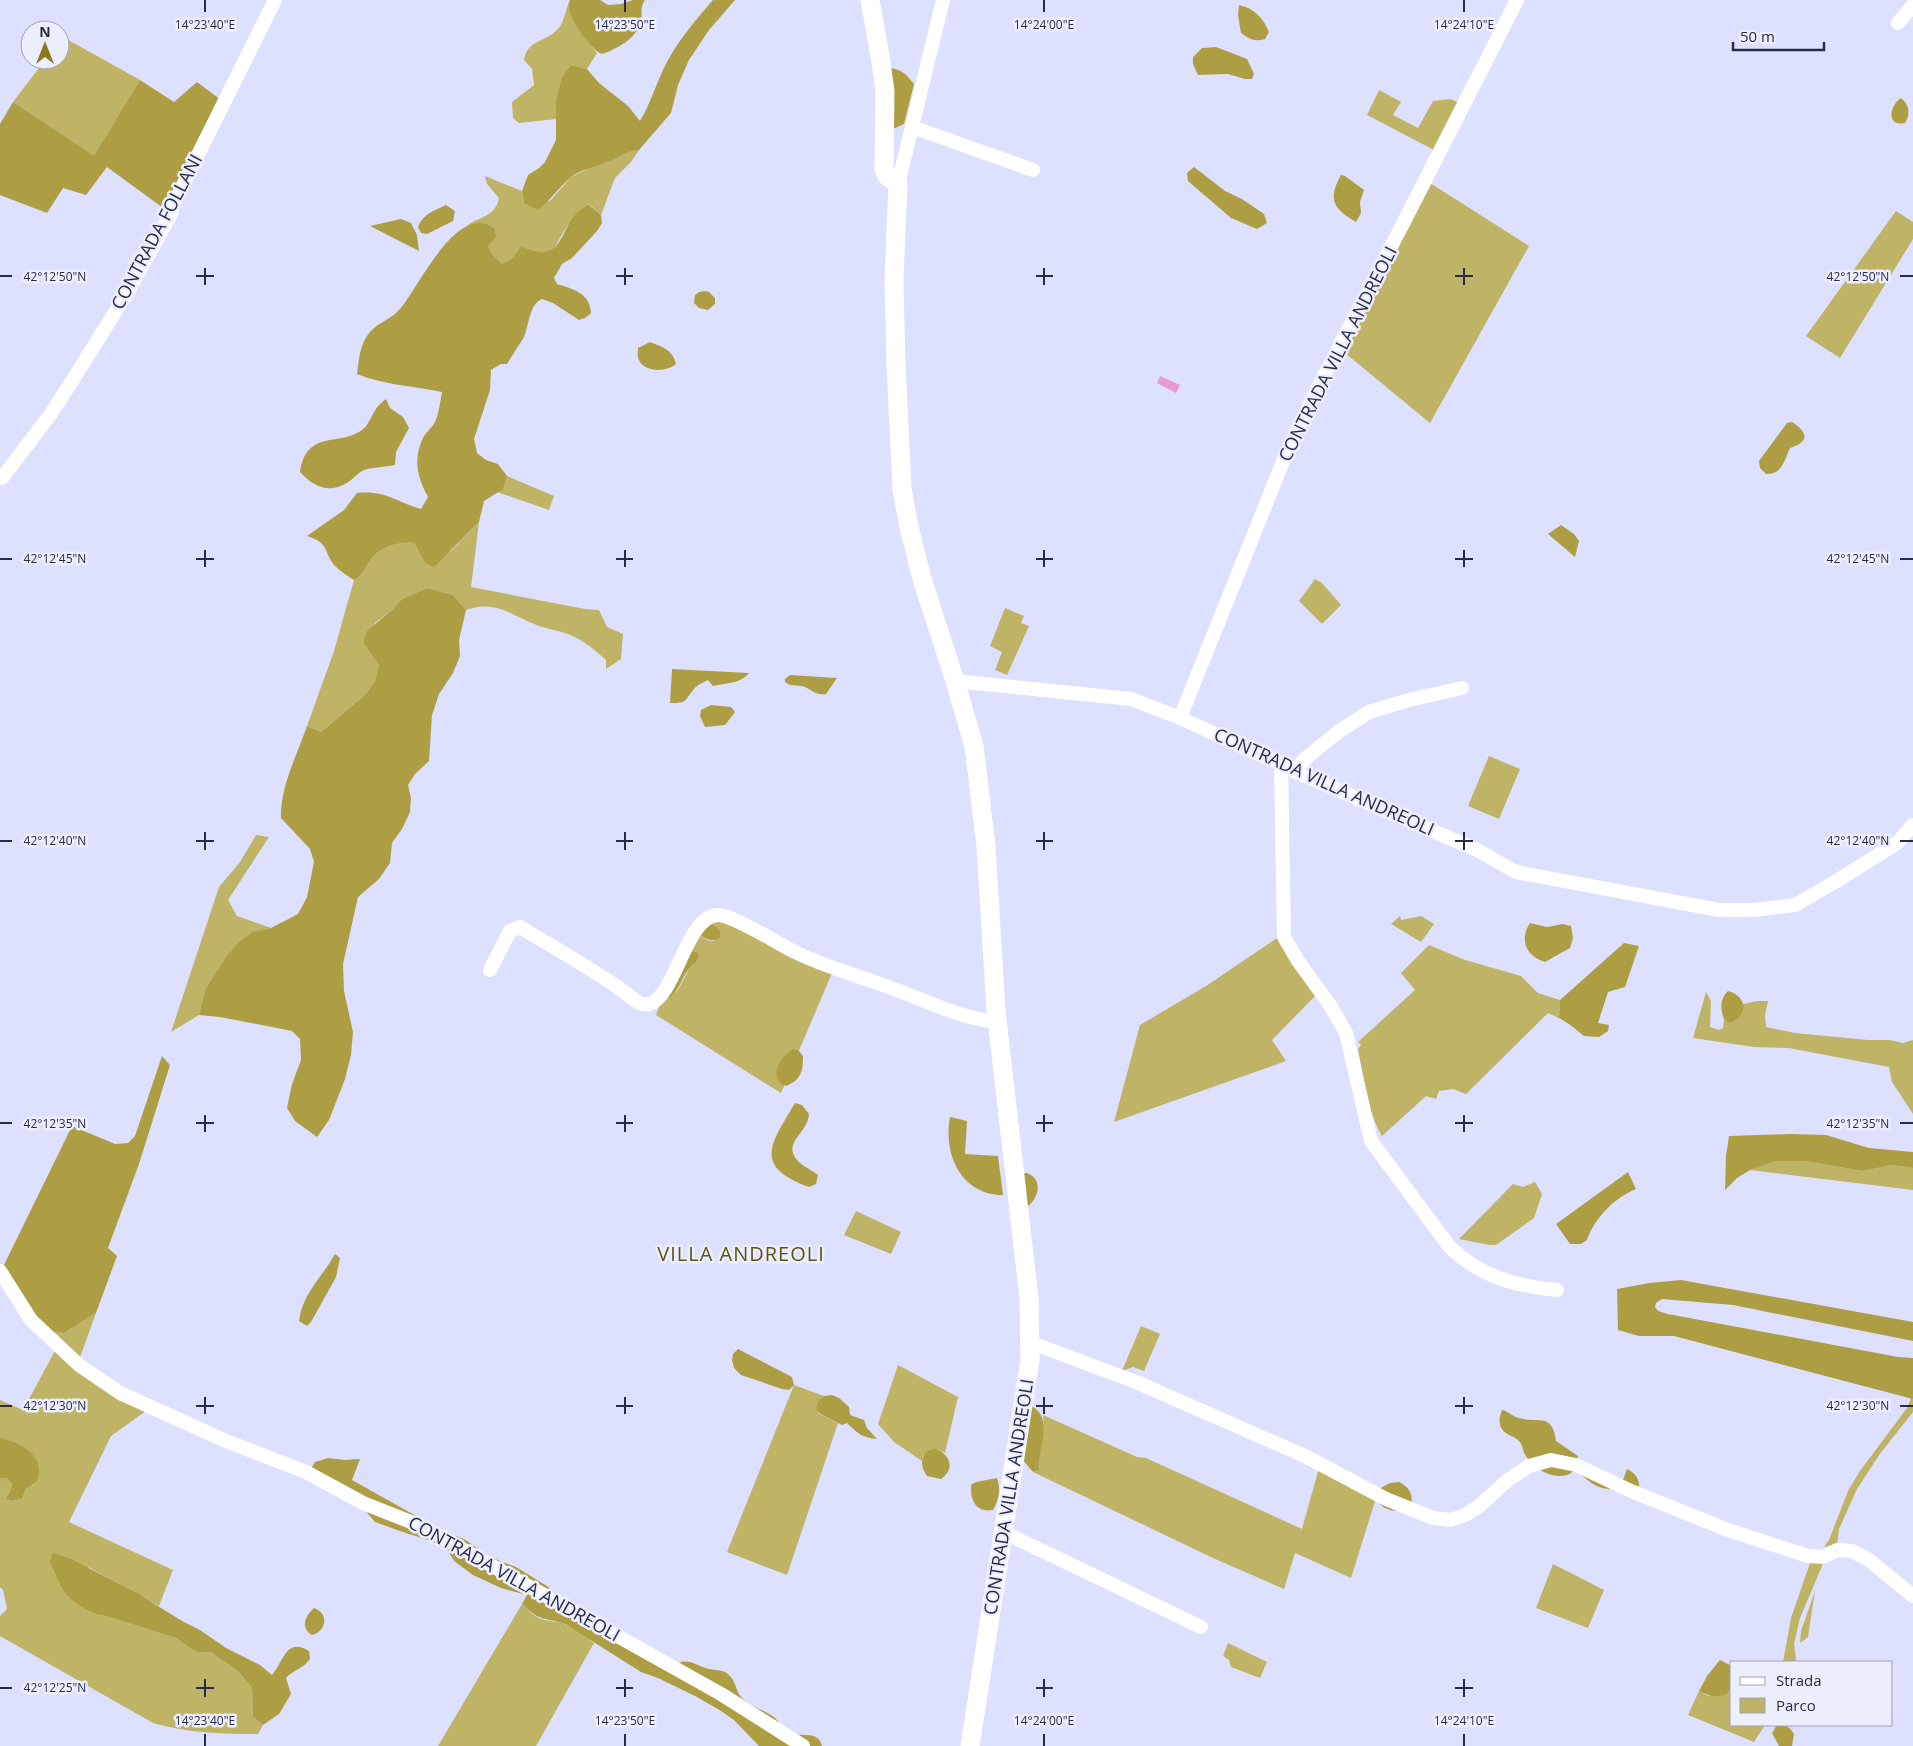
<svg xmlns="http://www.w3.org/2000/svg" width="1913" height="1746" viewBox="0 0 1913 1746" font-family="'Open Sans',sans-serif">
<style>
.green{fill:#bfb365}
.forest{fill:#ad9e43}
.water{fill:#e99bce}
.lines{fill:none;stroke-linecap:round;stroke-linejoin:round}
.minor{stroke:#fff;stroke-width:14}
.secondary{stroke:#fff;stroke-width:19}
.ticks{fill:none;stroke:#292a48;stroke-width:2}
.labels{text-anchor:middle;stroke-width:5;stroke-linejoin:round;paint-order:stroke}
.street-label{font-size:18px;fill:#292a48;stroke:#edeffe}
.quarter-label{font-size:20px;letter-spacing:1px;fill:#5c5315;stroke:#edeffe}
.ticks-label{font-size:12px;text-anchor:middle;fill:#292a48;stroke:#edeffe;stroke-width:5;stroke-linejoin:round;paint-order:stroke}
</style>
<rect width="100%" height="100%" fill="#dde0ff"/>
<g class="green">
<path d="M570,0C568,18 585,39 597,53L587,69L571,65L556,101V119L519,123L513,118L512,102L534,85L532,69L524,60C527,40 546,42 558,29C564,23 566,8 570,0Z"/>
<path d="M63,37L140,80L94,157L13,102L45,60H60V40Z"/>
<path d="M1379,90L1401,102L1393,115L1418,128L1433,101L1450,99L1460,103L1436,151L1367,115Z"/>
<path d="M631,150H639L631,162L615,178L601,215L590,205C584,210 577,215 571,221C552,244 559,265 521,246L512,258L502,264L492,254L488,246L494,228C486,222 476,225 466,226C479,217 496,216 499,198L487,184L485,176L522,191L524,203L550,201L571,177L593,166L607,162Z"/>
<path d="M1430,183L1529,246L1430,423L1345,353Z"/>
<path d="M1896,211L1913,222V239L1840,358L1806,336Z"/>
<path d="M507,476L554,496L549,510L497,492L503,488Z"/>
<path d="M479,522L471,587L585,609L599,610L607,627L623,634L621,659L606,669V660C594,649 583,640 568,634C557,630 545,629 534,624C510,614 494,600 466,610L453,595L427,588L402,599L392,610L375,623L363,643L379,665L375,681L365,695L321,732L307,726L334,651L354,580C363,576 365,567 371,559C381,546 399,542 414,543L425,563L451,551Z"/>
<path d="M1315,579L1322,583L1341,605L1322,624L1299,601Z"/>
<path d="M1005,608L1024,616L1021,623L1029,626L1007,675L995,670L1002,652L990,646Z"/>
<path d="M1489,756L1520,769L1499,819L1468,806Z"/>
<path d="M256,835L269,837L228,900L237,916L271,928L254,931L205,990L199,1015L171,1032L219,887L240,862Z"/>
<path d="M1400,916L1401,920L1421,916L1434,924L1421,942L1391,924Z"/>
<path d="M727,921L832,973L781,1093L656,1015L662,999L666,1000L678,990L689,969L694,964L695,951L689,948L699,935C706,940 714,945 720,936L709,923Z"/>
<path d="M1283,934L1317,994L1272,1040L1286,1061L1114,1122L1140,1025L1206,986Z"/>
<path d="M1429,945L1465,960L1521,976L1538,993L1560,1000L1559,1018L1548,1013L1466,1094L1453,1089L1439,1091L1436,1099L1426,1096L1382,1136C1367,1110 1364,1078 1358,1049L1361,1045L1358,1042L1415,990L1401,973Z"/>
<path d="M1706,992L1711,1001L1710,1027L1719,1030L1723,1028L1724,1019L1730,1023L1741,1013L1743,1004L1757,1001H1768L1765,1015L1766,1027L1795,1033L1868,1040H1890L1903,1043L1913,1040V1114L1892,1082L1889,1067L1789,1048L1754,1047L1693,1038Z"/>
<path d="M1776,1161H1804L1863,1171L1892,1165L1913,1168V1190L1750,1170Z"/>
<path d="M1535,1182L1542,1194L1534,1218L1496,1245H1490L1459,1239L1513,1184L1523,1187Z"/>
<path d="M856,1211L901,1232L891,1254L844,1235Z"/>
<path d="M96,1313L79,1360L51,1332L64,1333Z"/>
<path d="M1141,1326L1160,1334L1144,1371L1133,1367L1122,1371Z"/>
<path d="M56,1349L146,1411L111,1436L69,1522L173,1570L159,1606L88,1567L99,1615L106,1616L176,1638L191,1649L198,1652H211L219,1658L238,1671L252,1688L253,1717L263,1725L258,1734C223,1734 187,1733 153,1723L0,1636V1616L7,1609L3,1590L0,1587V1478H7L12,1484L10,1491L6,1497L12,1501L22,1499L26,1489L34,1485L21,1446L0,1438V1400L23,1410Z"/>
<path d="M898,1365L958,1397L945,1453L935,1448L923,1456L922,1461L894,1442L878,1424Z"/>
<path d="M794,1385L824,1396L818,1401V1413L838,1423L787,1575L727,1552Z"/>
<path d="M1911,1398L1913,1399V1412L1879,1455L1857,1489L1839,1529L1837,1545L1824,1547L1829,1540L1848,1491L1860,1471L1907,1408Z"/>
<path d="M1043,1415L1137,1457L1146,1458L1302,1529L1319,1468L1376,1498L1351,1578L1295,1553L1284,1589L1213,1558L1033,1472L1039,1470C1037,1451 1045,1434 1043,1415Z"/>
<path d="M1811,1560L1823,1562L1822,1566L1800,1618L1794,1644L1796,1658L1795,1662H1783L1791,1618Z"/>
<path d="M1553,1564L1604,1590L1588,1628L1536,1608Z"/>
<path d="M1815,1591L1808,1637L1800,1643L1801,1631Z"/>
<path d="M522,1604C529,1611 535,1618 545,1620C551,1622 558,1621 564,1624C575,1629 585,1636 594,1643L536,1746H438Z"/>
<path d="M1228,1643L1267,1662L1260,1678L1231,1667L1229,1660L1223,1656Z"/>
<path d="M1732,1682V1725H1765L1754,1742L1688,1715L1699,1691L1708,1696L1730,1687Z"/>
</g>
<g class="forest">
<path d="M570,0H600L608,5L621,4L633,0H645C639,8 643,15 641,23C635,39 617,49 602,54C591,50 573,24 570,12C569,8 569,4 570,0Z"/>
<path d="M713,0H735L709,30L689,60L678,85L671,113L639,150C627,150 619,158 607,162C596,167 581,169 571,177C559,187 551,200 538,210L524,203L522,191L528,175L539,168L545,162L556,140V101L562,78L571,65L587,69L599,83L628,106L640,121C650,104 655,87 663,70C675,44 694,22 713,0Z"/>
<path d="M1239,5C1254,8 1263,18 1269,32L1265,39C1255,42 1249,39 1241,33L1238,15Z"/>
<path d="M1216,47L1247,59L1254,74L1252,79H1245L1228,74L1198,75L1193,64V57L1202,48Z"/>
<path d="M886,68C900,68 905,73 914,84L904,124L891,130Z"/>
<path d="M140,80L174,102L197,82L221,100L166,210L107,167L86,195L63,188L47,213L0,195V124L13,102L94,156Z"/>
<path d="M1901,98C1909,104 1911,114 1905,123C1886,127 1889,106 1901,98Z"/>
<path d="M1194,167L1225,191L1242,199L1264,214L1267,223L1257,229L1231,218L1188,181L1187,173Z"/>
<path d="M1341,175L1345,176L1364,190L1360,202L1361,213L1356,222C1334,209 1327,200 1341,175Z"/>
<path d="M446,205L455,211L453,221L427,234L421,233L418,227C423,214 433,211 446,205Z"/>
<path d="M589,205L601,215L602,223L597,231L572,258L562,264L554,278L557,284C573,289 590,293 591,313L585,318L579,320L553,303L542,299C529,304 529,326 524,337C519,346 512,355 507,364H501L491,370L490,390L474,439L477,453L486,460L498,464L507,476L503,489L484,501L479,522L434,567L425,563L414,543C399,542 381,546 371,559C365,567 363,576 354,580C347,576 340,571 334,565C323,550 329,543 307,536L344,510L357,493C386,490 396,502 421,509L428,497C417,477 413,459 423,438C426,432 432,428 435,422C439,413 440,402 442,392C414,386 384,385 357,374C359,359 360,342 371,331C378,323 391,319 399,310C418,290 456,201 494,228L496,237L488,246L492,254L502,264L512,258L521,246C570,270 556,217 589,205Z"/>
<path d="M401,219L411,223L417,235L419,251L370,226Z"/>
<path d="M705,291L709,292L715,298V304L708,310L699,308L694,303L695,295L699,292Z"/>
<path d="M650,342C663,347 673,350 676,364C667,372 645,373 639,360C637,357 638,352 638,348Z"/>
<path d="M386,399L390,408L403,417L409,428L396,452L395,465C385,467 373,467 364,470C359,472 355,477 351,480C331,495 315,488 300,472C307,429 338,447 362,430C372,423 371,409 386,399Z"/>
<path d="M1792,422C1809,433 1809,442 1790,448C1784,461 1782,475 1766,474L1760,468L1759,461L1787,423Z"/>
<path d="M1561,525L1574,534L1579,541L1575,557L1548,534Z"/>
<path d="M427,588L453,595L466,610L459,640L460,656L453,673L439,694L432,715L429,761L415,774L408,785L411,798L410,812L402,829L392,843L390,863L379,879L358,897L343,964L344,991L353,1032L351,1055L345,1079L329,1120L317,1137L295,1121L287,1108L292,1084L301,1060L300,1039L292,1031L220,1017L199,1015L205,990L227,956L239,942L254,931L271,928L298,914L307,897L314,862L310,849L281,818C280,787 297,755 307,726L321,732L365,695L375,681L379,665L363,643L367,631L392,610L402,599Z"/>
<path d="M672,669L749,673C740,684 726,683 713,686L708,680C704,682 697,685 694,689C684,701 688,703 670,703Z"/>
<path d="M790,675L837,678L826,694C815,696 811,688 801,686C795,685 791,687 785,682V679Z"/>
<path d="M711,705L731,707L735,712L725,725L705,727L700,716L701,710Z"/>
<path d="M709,923C729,931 721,949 699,935Z"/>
<path d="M1530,923L1547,927L1563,924L1571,926L1573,938L1570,948L1545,962C1526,957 1519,939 1530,923Z"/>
<path d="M1624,943L1639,946L1625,987L1608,992L1598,1023L1609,1025L1608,1031L1599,1037L1584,1036L1569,1024L1559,1018L1560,1000Z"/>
<path d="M689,948L699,954C698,962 692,965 688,970C678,984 681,991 664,1001Z"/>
<path d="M1728,991C1748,997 1748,1015 1730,1023L1724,1019C1720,1008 1720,999 1728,991Z"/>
<path d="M794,1049L799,1051L803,1056C803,1071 801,1080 786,1086C767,1079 780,1055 794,1049Z"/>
<path d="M162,1056L170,1065L139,1164L108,1248L117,1256L96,1313L64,1333L51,1332L32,1313L3,1267L72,1126L115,1144L128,1143L135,1136Z"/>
<path d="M795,1103L802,1105L809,1114C808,1134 780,1143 799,1162C804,1167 812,1170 818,1175L816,1184L809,1187C752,1166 771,1144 795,1103Z"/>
<path d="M950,1117L967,1121L965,1154L998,1156L1003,1195C961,1195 943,1154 950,1117Z"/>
<path d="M1791,1134L1826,1135L1869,1148L1913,1152V1168L1892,1165L1863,1171L1804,1161H1776L1750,1170L1737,1178L1725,1190L1726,1156L1729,1136Z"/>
<path d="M1628,1172L1636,1189C1615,1197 1594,1219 1587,1240L1581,1244H1570L1556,1224Z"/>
<path d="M1027,1173C1045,1180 1038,1201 1024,1209L1019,1174Z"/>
<path d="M335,1254L340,1258L336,1277L311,1322L307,1326L299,1321C302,1294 323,1276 335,1254Z"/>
<path d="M1681,1280L1913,1322V1341L1733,1305L1662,1299L1656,1303L1655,1307L1658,1311L1668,1314L1898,1357L1913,1358V1399L1674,1336H1639L1618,1330L1617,1289L1649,1283Z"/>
<path d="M738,1349L792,1377L794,1385L789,1390L782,1389L741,1375L734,1368L732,1360L733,1354Z"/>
<path d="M832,1395L839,1398L849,1407L850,1415L864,1420L867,1428L877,1439C863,1438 857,1433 847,1423L842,1425L819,1413L816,1408L818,1401L824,1396Z"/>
<path d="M1031,1406C1055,1417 1037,1449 1039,1470L1033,1472L1022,1459Z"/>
<path d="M1502,1410C1508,1411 1511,1415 1516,1417C1537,1425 1552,1410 1556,1441L1578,1456L1577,1463L1623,1480L1627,1469C1635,1473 1640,1479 1639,1488C1605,1490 1600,1493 1575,1469C1570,1475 1566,1476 1558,1476C1544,1475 1531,1465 1524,1453C1523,1449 1522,1445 1520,1442C1514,1435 1503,1435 1500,1425C1499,1419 1500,1415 1502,1410Z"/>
<path d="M0,1438C17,1442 39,1451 39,1471C39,1481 34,1485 26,1489L22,1499L11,1501L6,1498L10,1491L12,1484L7,1478H0Z"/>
<path d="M935,1448C950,1455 956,1468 941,1479L927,1476C921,1467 920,1461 926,1452Z"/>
<path d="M328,1458L345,1460L360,1459L352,1480L443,1531L464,1539L490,1557L516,1567L547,1586L559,1596L677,1663C690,1658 697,1666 709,1669C718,1671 724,1669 730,1676C736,1682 736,1691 741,1697C749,1706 764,1710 774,1717C778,1720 780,1726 783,1729C795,1741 818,1727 822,1746H759L734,1720L721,1711L697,1697L658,1678L641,1672L565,1624C544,1617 540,1622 522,1604L527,1595L501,1588L473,1575L454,1561L447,1549L431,1541L400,1531L375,1522L368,1514L364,1505L310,1470L315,1462Z"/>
<path d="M997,1478C1001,1490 999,1499 993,1510C976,1513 970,1500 971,1485L976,1482Z"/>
<path d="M1399,1482C1411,1488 1414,1496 1410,1509C1395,1513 1376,1511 1375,1491L1390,1483Z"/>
<path d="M53,1553L69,1558L137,1593L182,1621L200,1630L226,1648L260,1665L272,1675C284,1661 286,1637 309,1651L310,1659C303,1669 294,1669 286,1678L291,1694L279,1714L263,1725L253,1717L252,1688L238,1671L219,1658L211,1652H198L191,1649L176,1638L106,1616C93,1615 76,1605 67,1595C60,1587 55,1572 50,1562Z"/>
<path d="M314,1608C329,1613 327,1631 312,1635C300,1628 305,1616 314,1608Z"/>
<path d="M1720,1660L1732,1666V1682L1727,1694C1716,1698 1709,1696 1699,1691L1707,1676Z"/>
<path d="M1777,1725C1786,1725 1789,1726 1794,1734L1792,1746H1779L1772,1733Z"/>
</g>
<path class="water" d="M1160,376L1180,385L1176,393L1157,383Z"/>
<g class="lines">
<g class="minor">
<path d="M1898,23L1913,5"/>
<path d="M912,127L1033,170"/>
<path d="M898,184L943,0"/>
<path d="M2,478L50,415L74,378L127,293L171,214L174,203L275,0"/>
<path d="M955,681L1131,699L1180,718L1281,764L1294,771L1477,850L1516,872L1719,910H1753L1795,905L1835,882L1897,843L1913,825"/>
<path d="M1180,718L1284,459L1312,399L1410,210L1517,0"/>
<path d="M1281,764L1284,937L1298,961L1330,1005L1346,1033L1371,1141L1449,1246C1480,1277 1515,1286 1557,1290"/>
<path d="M1294,771L1305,759L1338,732L1369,712L1409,700L1462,688"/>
<path d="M490,970L510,931L520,927C554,948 591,968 623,991C630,996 640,1007 649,1004C676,997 686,914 719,915C735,916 780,945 797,953C826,967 856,975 886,986C922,999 959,1018 997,1022"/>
<path d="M0,1271L31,1320L79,1365L120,1393L226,1441L306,1472L363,1503L421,1526L721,1694L803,1746"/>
<path d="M1029,1342L1136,1382L1305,1456L1386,1499L1433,1518L1451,1520L1465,1515L1478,1507L1508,1480L1529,1466L1551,1460L1576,1465L1631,1491L1728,1530L1808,1556L1823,1557L1837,1550L1852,1551L1869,1560L1913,1596"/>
<path d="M1003,1532L1201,1627"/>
</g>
<path class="secondary" d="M870,0L880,56L885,91L884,170L887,176L898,184L894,279L896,364L902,489L909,527L922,579L955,681L974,746L986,846L996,1011L1029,1298L1030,1360L970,1746"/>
</g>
<path class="ticks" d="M205,0V12M625,0V12M1044,0V12M1464,0V12M205,268V285M625,268V285M1044,268V285M1464,268V285M0,276H12M196,276H214M616,276H633M1036,276H1053M1455,276H1473M1900,276H1913M205,550V567M625,550V567M1044,550V567M1464,550V567M0,559H12M196,559H214M616,559H633M1036,559H1053M1455,559H1473M1900,559H1913M205,832V850M625,832V850M1044,832V850M1464,832V850M0,841H12M196,841H214M616,841H633M1036,841H1053M1455,841H1473M1900,841H1913M205,1115V1132M625,1115V1132M1044,1115V1132M1464,1115V1132M0,1123H12M196,1123H214M616,1123H633M1036,1123H1053M1455,1123H1473M1900,1123H1913M205,1397V1414M625,1397V1414M1044,1397V1414M1464,1397V1414M0,1406H12M196,1406H214M616,1406H633M1036,1406H1053M1455,1406H1473M1900,1406H1913M205,1679V1697M625,1679V1697M1044,1679V1697M1464,1679V1697M0,1688H12M196,1688H214M616,1688H633M1036,1688H1053M1455,1688H1473M205,1734V1746M625,1734V1746M1044,1734V1746M1464,1734V1746"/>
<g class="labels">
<g class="street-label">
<text transform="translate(157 232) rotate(-62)" y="6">CONTRADA FOLLANI</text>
<text transform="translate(1338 354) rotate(-63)" y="6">CONTRADA VILLA ANDREOLI</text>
<text transform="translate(1324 782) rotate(24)" y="6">CONTRADA VILLA ANDREOLI</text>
<text transform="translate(1009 1497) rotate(-81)" y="6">CONTRADA VILLA ANDREOLI</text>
<text transform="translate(514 1579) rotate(29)" y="6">CONTRADA VILLA ANDREOLI</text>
</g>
<g class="quarter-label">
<text x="741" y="1261">VILLA ANDREOLI</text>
</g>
</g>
<g class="ticks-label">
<text x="205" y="29">14°23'40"E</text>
<text x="625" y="29">14°23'50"E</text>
<text x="1044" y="29">14°24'00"E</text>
<text x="1464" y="29">14°24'10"E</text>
<text x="55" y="281">42°12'50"N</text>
<text x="1858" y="281">42°12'50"N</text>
<text x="55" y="563">42°12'45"N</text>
<text x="1858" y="563">42°12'45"N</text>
<text x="55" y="845">42°12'40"N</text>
<text x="1858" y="845">42°12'40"N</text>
<text x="55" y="1128">42°12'35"N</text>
<text x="1858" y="1128">42°12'35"N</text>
<text x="55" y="1410">42°12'30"N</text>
<text x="1858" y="1410">42°12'30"N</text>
<text x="55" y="1692">42°12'25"N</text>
<text x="205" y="1725">14°23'40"E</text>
<text x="625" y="1725">14°23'50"E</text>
<text x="1044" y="1725">14°24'00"E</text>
<text x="1464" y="1725">14°24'10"E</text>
</g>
<rect x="1730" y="1661" width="162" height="65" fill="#edeffe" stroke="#9fa0b5"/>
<rect x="1740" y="1677" width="25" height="8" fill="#ffffff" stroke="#9fa0b5"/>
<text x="1776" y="1686" font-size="15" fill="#292a48">Strada</text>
<rect x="1740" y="1698" width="25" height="15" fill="#bfb365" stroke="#9fa0b5"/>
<text x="1776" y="1711" font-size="15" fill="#292a48">Parco</text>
<g transform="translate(45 45)"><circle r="24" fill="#edeffe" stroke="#9fa0b5"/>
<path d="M0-4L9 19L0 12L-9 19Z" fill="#877a1f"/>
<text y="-8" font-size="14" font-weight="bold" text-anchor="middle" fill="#292a48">N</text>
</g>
<path d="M1733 42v8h91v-8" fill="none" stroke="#292a48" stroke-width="2.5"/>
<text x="1740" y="42" font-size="15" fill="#292a48" stroke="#edeffe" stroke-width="4" paint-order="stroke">50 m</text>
</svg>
